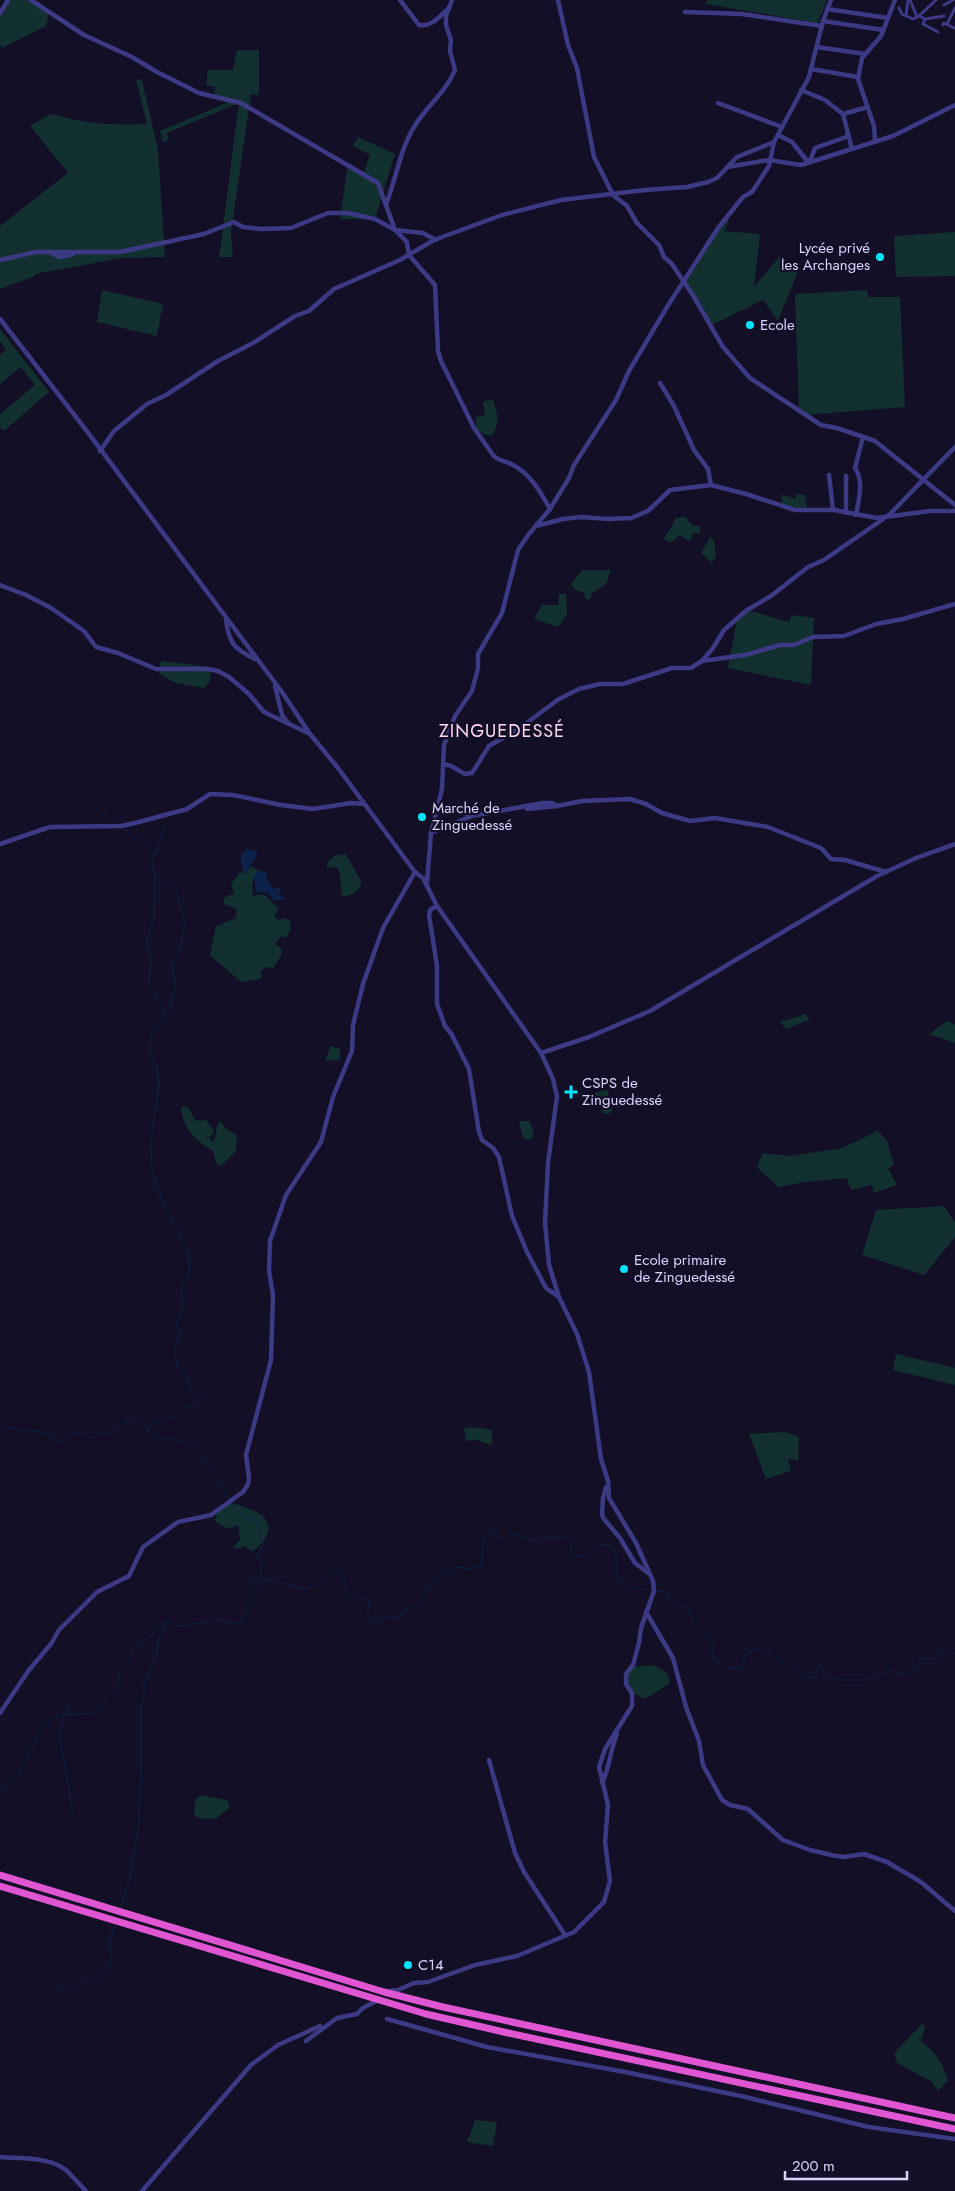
<svg xmlns="http://www.w3.org/2000/svg" width="955" height="2191" viewBox="0 0 955 2191" font-family="Jost,sans-serif">
<style>
.green{fill:#12302f}
.water{fill:#0c2248}
.lines{fill:none;stroke-linecap:round;stroke-linejoin:round}
.stream{stroke:#0c2248;stroke-width:1}
.pedestrian{stroke:#3d3a85;stroke-width:3}
.minor{stroke:#3d3a85;stroke-width:4.5}
.trunk{stroke:#e055d1;stroke-width:7}
.poi-dot{fill:#00e5ff;stroke:#130f26;stroke-width:2}
.labels{text-anchor:middle;stroke-width:4.5;stroke-linejoin:round;paint-order:stroke}
.poi-label{font-size:15px;fill:#d9d4ff;stroke:#130f26;text-anchor:start}
.quarter-label{font-size:18px;letter-spacing:1px;fill:#ffd6f0;stroke:#130f26}
</style>
<rect width="100%" height="100%" fill="#130f26"/>
<g class="green">
<path d="M8,0H31L49,12L46,26L2,48L0,45V13Z"/>
<path d="M707,0H827L818,23L705,4Z"/>
<path d="M237,50H259V95L251,94L231,233L233,257H219L239,103L167,133L169,140L163,142L160,131L231,101L214,95L215,87L206,85L208,70H233Z"/>
<path d="M136,79L142,80L158,150L165,257L122,258L35,274V276L0,289V226L68,173L30,126L50,114C85,123 110,126 147,124Z"/>
<path d="M358,137L395,154L375,219H340L348,163L364,172L370,155L353,146Z"/>
<path d="M726,218L729,221L724,231L760,234L754,287L780,256L799,269L778,321L763,300L710,326L684,280Z"/>
<path d="M955,232V276L896,277L894,236Z"/>
<path d="M102,290L163,304L157,336L97,322Z"/>
<path d="M867,290L868,297H900L905,407L805,415L799,411L795,294Z"/>
<path d="M0,329L49,392L4,431L0,428V414L35,385L21,367L0,384V355L6,350L0,342Z"/>
<path d="M492,399C498,411 501,425 491,436L476,431V417L485,415L483,402Z"/>
<path d="M796,494L805,495L807,510L782,507L781,495H784L796,499Z"/>
<path d="M685,517L693,526H700V533H693L691,540L688,541L679,535L671,543L664,539C668,530 672,530 675,518Z"/>
<path d="M710,537L714,540L716,556L712,563L701,553Z"/>
<path d="M582,570H611L606,584L591,594L592,598L587,600L583,592L575,590L571,584Z"/>
<path d="M559,594H566L567,615L558,627L534,619L542,605H558Z"/>
<path d="M747,610L789,622L792,615L814,618L811,685L728,668L737,619Z"/>
<path d="M161,661L211,667L210,681L204,688L176,683L159,674Z"/>
<path d="M346,854L362,883L355,893L343,897C339,887 343,878 337,867L327,868V863L334,856Z"/>
<path d="M250,866L259,870C252,879 251,885 253,896C268,891 267,900 279,908L274,916L279,920L285,918L290,921L291,929L286,938L281,936L275,944L281,948L282,954L273,968L265,967L260,973L262,976L260,979L241,982L210,955L216,926L236,918L237,909L224,904V898L234,893L231,884L240,872L246,874Z"/>
<path d="M806,1014L809,1020L786,1029L780,1022Z"/>
<path d="M947,1021L955,1025V1043L929,1034Z"/>
<path d="M331,1046L340,1049V1060L325,1061Z"/>
<path d="M605,1090L608,1091L612,1109L611,1113L605,1114L602,1112L600,1102L595,1100V1093Z"/>
<path d="M187,1106L196,1121L206,1120L214,1131L209,1139L214,1142L218,1123L221,1122L226,1129L237,1135L236,1151L221,1166L216,1163L213,1151C195,1140 183,1129 181,1107Z"/>
<path d="M521,1121H529L534,1132L532,1138L528,1140L523,1138L519,1123Z"/>
<path d="M878,1131L887,1141L894,1165L888,1168L897,1185L874,1193L872,1185L851,1190L847,1178L805,1182L778,1187L757,1167L763,1153L790,1156L842,1148Z"/>
<path d="M944,1206L955,1223V1237L924,1275L862,1255L876,1210Z"/>
<path d="M896,1354L955,1368V1385L893,1370Z"/>
<path d="M473,1427C481,1429 485,1427 492,1431V1443L490,1445L477,1440L466,1441L464,1428Z"/>
<path d="M786,1432L799,1437L798,1460L788,1459L791,1471L766,1479L749,1434Z"/>
<path d="M228,1502C243,1507 278,1513 266,1537C264,1542 257,1547 253,1552L244,1546L237,1549L233,1547L241,1539L238,1534L240,1531L237,1525C228,1531 224,1527 215,1521L217,1513Z"/>
<path d="M651,1665C662,1668 668,1671 670,1683L645,1699C630,1692 627,1691 626,1674L632,1667Z"/>
<path d="M202,1795L226,1800L229,1804V1808L217,1818L202,1819L195,1816L194,1812L196,1799Z"/>
<path d="M922,2024L925,2026L921,2041C935,2052 943,2063 948,2080L938,2091L932,2082L897,2063L894,2053Z"/>
<path d="M475,2120L497,2122L493,2146L467,2142Z"/>
</g>
<g class="water">
<path d="M246,849L254,850L258,854L246,874H244C241,864 238,857 246,849Z"/>
<path d="M259,870L266,872V877L274,889L280,888L281,891L278,895L285,898V900H274L268,893L256,892L254,876Z"/>
</g>
<g class="lines">
<g class="stream">
<path d="M97,809L119,824"/>
<path d="M122,827L149,847L154,856L152,863L155,874L176,891L185,924L180,949L172,964L176,987L172,997L171,1009L153,1029L149,1050L157,1067L159,1085L152,1130L151,1163L154,1178L164,1205L187,1249L189,1264L188,1276L181,1287L183,1306L176,1326L181,1332L175,1348L177,1366L184,1372L192,1391L201,1397L202,1401L198,1405L187,1406L179,1416C167,1416 159,1421 149,1427L148,1432C161,1443 179,1437 193,1445L229,1498"/>
<path d="M154,856L165,827"/>
<path d="M155,875L154,918L146,943L151,957L149,985L163,1009V1019"/>
<path d="M0,1424C10,1432 37,1429 52,1435L54,1441L61,1443C69,1429 95,1432 109,1433L132,1418L143,1425L148,1431"/>
<path d="M231,1502C237,1514 246,1517 257,1522L263,1546L257,1556L262,1563C261,1573 258,1575 268,1580"/>
<path d="M655,1591L666,1592L672,1604C692,1608 689,1608 694,1625L714,1644L712,1658L728,1667L741,1668L745,1664L743,1661L745,1655L757,1648L813,1679L816,1676V1669L821,1665L823,1666V1673L834,1679L839,1680H869L888,1671L907,1674L910,1670L917,1669L920,1659H938V1653L940,1652L955,1654"/>
<path d="M67,1713V1709L72,1700"/>
<path d="M63,1716V1724L59,1732L73,1813"/>
<path d="M0,1787L6,1785"/>
<path d="M0,1792C6,1786 15,1780 20,1773C30,1756 35,1727 55,1717C66,1712 81,1715 94,1713L118,1685L120,1669L127,1663L136,1646L150,1636L161,1624L166,1622L180,1626L217,1620L240,1624L250,1602L259,1591L251,1585L250,1580L253,1578L262,1583L270,1580L306,1590C316,1586 330,1564 343,1577C346,1581 345,1589 347,1593C355,1599 364,1596 370,1602L367,1616L371,1622L381,1621L391,1616L399,1618L401,1614L416,1605L432,1580L458,1567L469,1569L481,1566C484,1554 478,1533 496,1532V1536L500,1539L512,1534L534,1540L564,1536C573,1539 569,1547 572,1554L579,1557C589,1555 593,1545 603,1545C622,1543 614,1569 619,1579C625,1589 641,1590 651,1590"/>
<path d="M121,1907L130,1877L138,1831L141,1770V1707L145,1695L143,1688L157,1653L158,1641L166,1623"/>
<path d="M56,1991L100,1976L109,1966L112,1955L109,1942L115,1926"/>
</g>
<g class="pedestrian">
<path d="M910,0L917,17"/>
<path d="M944,5L953,0"/>
<path d="M899,8L902,14L913,19L919,16L936,0"/>
<path d="M906,16L908,0"/>
<path d="M919,16L925,19L944,16"/>
<path d="M925,19L923,24L938,32"/>
<path d="M947,24L955,8"/>
<path d="M943,25L944,23L954,28"/>
</g>
<g class="minor">
<path d="M31,0L84,35L132,57L157,72L199,93L241,103L378,183L395,230L407,242L409,255L435,285L438,351L441,361L474,428L493,455C498,461 505,461 511,464C530,473 540,491 550,509"/>
<path d="M400,0L419,25C432,27 439,17 448,9"/>
<path d="M558,0L568,45L577,68L594,157L613,195L627,206L637,223L659,245L664,257L672,264L694,297L723,347L750,378L821,425L837,428L875,441L955,505"/>
<path d="M827,9L888,18"/>
<path d="M685,12L742,14L822,26"/>
<path d="M0,13L8,0"/>
<path d="M823,21L883,30"/>
<path d="M817,47L865,54"/>
<path d="M811,69L858,77"/>
<path d="M801,90L825,100L843,114L852,149"/>
<path d="M718,103L782,127"/>
<path d="M843,114L868,107"/>
<path d="M778,135L792,142L808,162"/>
<path d="M875,141L874,126L858,79L862,58L881,36L895,0"/>
<path d="M810,161L815,148L849,136"/>
<path d="M727,167L769,160L801,165L893,136L955,105"/>
<path d="M386,205C395,182 401,147 414,127C426,107 446,92 455,70L450,51L451,40L446,25V16L452,0"/>
<path d="M49,252L60,257L73,254"/>
<path d="M0,260L36,252H120L204,234L234,222L243,227L260,229L291,228L328,213H348L375,219L395,230L423,233L436,240"/>
<path d="M0,319L86,430L282,692L310,734L338,768L415,872L423,878L437,906L541,1053L589,1037L650,1011L877,876L916,858L955,844"/>
<path d="M660,383L674,406L694,450L708,469L711,485"/>
<path d="M100,451L114,431L147,404L166,395L218,361L253,343L295,316L309,311L334,289L400,260L434,240L502,215L561,200L645,190L687,187L708,182L717,178L737,157L774,142"/>
<path d="M829,475L833,510"/>
<path d="M846,476V513"/>
<path d="M856,515C859,499 864,481 855,468L863,437"/>
<path d="M536,526L563,519L581,517L609,519L631,518L648,511L670,490L711,485L746,494L795,510H834L877,518L930,511H955"/>
<path d="M0,585L26,595L51,608L84,631L96,647L118,653L156,669H208L218,671L229,677L249,694L264,712L308,733"/>
<path d="M226,620C229,643 234,649 255,659"/>
<path d="M702,661L713,648L724,630L747,610L771,596L808,567L824,560L889,515L955,447"/>
<path d="M275,686L282,715L288,723"/>
<path d="M443,764L451,766L465,774L472,773L489,746L520,728L559,699L579,689L600,684H623L672,668H691L702,661L745,655L780,645H794L813,637L844,636L876,624L903,619L955,604"/>
<path d="M439,805L470,815"/>
<path d="M527,809L557,806"/>
<path d="M431,833L472,816L543,803H552L557,806L582,801L630,799L646,804L662,813L690,821L715,818L768,827L821,848L831,859L845,860L886,872"/>
<path d="M0,844L50,827L121,826L139,822L187,809L210,794L233,795L281,805L313,809L351,803L364,804"/>
<path d="M427,883L431,833L442,789L444,745L455,716L472,691L478,668V654L502,613L518,550L529,534L550,509L569,478L574,465L616,400L629,371L667,307L718,228L743,197L752,192L769,166L774,142L809,77L823,21L831,0"/>
<path d="M437,906L430,910L429,915L437,966V1004L445,1026L452,1035L469,1069L479,1132L482,1140L493,1148L499,1157L512,1216L527,1252L546,1288L559,1297"/>
<path d="M606,1487L603,1498L602,1515L604,1519L620,1538L635,1563L648,1573"/>
<path d="M646,1612L673,1658L686,1707L699,1741L703,1765L722,1800L730,1805L748,1809L783,1840L810,1850L836,1856L844,1857L864,1854L887,1862L921,1882L955,1911"/>
<path d="M0,1713L29,1670L51,1644L59,1630L97,1592L129,1576L143,1547L178,1522L211,1515L243,1492L248,1484L249,1478L246,1455L271,1360L273,1295L269,1271L270,1241L286,1195L321,1142L333,1097L352,1051L353,1025L363,984L383,928L415,872"/>
<path d="M489,1760L515,1853L524,1872L565,1935"/>
<path d="M602,1783C610,1767 610,1750 617,1734"/>
<path d="M389,1991L398,1990L414,1983L428,1982L475,1965L517,1956L574,1932L604,1902L610,1881L605,1842L608,1805L599,1767L605,1749L632,1706V1693L626,1684V1674L633,1665L639,1643L641,1628L654,1591L653,1581L636,1543L609,1498L608,1481L601,1459L589,1372L577,1334L559,1297L549,1265L545,1223L548,1163L557,1096L553,1079L541,1053"/>
<path d="M387,2019L487,2047L625,2072L741,2096L869,2127L955,2139"/>
<path d="M306,2041L337,2018L357,2014L363,2008L378,2000"/>
<path d="M0,2157C20,2159 50,2156 67,2171C73,2177 80,2185 86,2191"/>
<path d="M142,2191L251,2065L278,2045L320,2026"/>
</g>
<g class="trunk">
<path d="M0,1875L384,1992L443,2007L955,2118"/>
<path d="M0,1886L426,2014L508,2033L955,2129"/>
</g>
</g>
<g class="poi-dot">
<circle cx="880" cy="257" r="5"/>
<circle cx="750" cy="325" r="5"/>
<circle cx="422" cy="817" r="5"/>
<path d="M568.5 1084.5h5v5h5v5h-5v5h-5v-5h-5v-5h5z"/>
<circle cx="624" cy="1269" r="5"/>
<circle cx="408" cy="1965" r="5"/>
</g>
<g class="labels">
<g class="poi-label">
<text x="870" y="253" text-anchor="end">Lycée privé<tspan x="870" dy="17">les Archanges</tspan></text>
<text x="760" y="330">Ecole</text>
<text x="432" y="813">Marché de<tspan x="432" dy="17">Zinguedessé</tspan></text>
<text x="582" y="1088">CSPS de<tspan x="582" dy="17">Zinguedessé</tspan></text>
<text x="634" y="1265">Ecole primaire<tspan x="634" dy="17">de Zinguedessé</tspan></text>
<text x="418" y="1970">C14</text>
</g>
<g class="quarter-label">
<text x="502" y="737">ZINGUEDESSÉ</text>
</g>
</g>
<path d="M785 2171v8h122v-8" fill="none" stroke="#d9d4ff" stroke-width="2.5"/>
<text x="792" y="2171" font-size="15" fill="#d9d4ff" stroke="#130f26" stroke-width="4" paint-order="stroke">200 m</text>
</svg>
